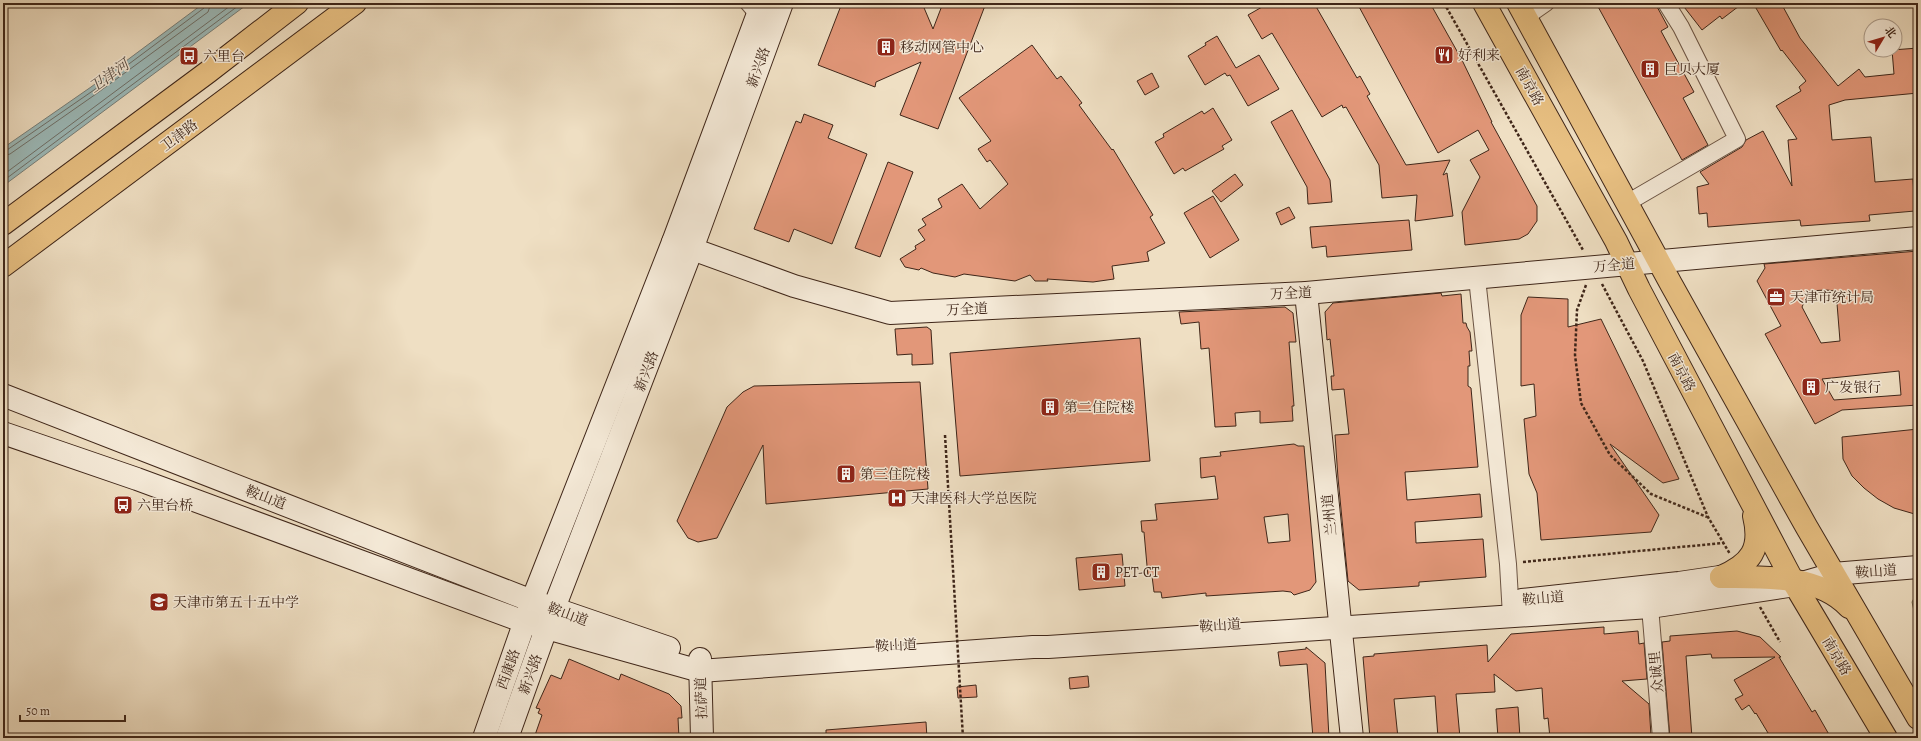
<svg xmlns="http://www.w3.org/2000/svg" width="1921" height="741" viewBox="0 0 1921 741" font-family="Alegreya,'Noto Serif SC',serif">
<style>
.green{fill:#b9c294;stroke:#7c7456}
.water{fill:#9cbbbb;stroke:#777f7a}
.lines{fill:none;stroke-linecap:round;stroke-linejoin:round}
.shore{stroke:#6e706a;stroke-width:1}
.building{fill:#e29779;stroke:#3f2619;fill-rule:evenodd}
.lane-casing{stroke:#6b5444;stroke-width:10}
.street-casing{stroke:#6b5444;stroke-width:18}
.secondary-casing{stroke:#3f2619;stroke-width:24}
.primary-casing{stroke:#3f2619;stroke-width:24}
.highway-casing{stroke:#3f2619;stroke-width:24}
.path{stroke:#3f2619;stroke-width:2.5;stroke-dasharray:3 2;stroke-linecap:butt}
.lane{stroke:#f5ead8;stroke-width:8}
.street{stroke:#f5ead8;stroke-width:16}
.secondary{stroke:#f5ead8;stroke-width:22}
.primary{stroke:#e8c082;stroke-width:22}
.highway{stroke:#e8c082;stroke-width:22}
.path-bridge{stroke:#3f2619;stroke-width:2.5;stroke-dasharray:3 2;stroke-linecap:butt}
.labels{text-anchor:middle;stroke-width:3;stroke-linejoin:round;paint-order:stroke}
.poi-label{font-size:14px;fill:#3f2619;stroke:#f5ead8;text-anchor:start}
.street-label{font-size:14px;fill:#3f2619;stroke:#f5ead8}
.water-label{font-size:15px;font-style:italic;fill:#564b42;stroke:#f5ead8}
</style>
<rect width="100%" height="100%" fill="#efdfc3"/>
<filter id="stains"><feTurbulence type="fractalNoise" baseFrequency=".005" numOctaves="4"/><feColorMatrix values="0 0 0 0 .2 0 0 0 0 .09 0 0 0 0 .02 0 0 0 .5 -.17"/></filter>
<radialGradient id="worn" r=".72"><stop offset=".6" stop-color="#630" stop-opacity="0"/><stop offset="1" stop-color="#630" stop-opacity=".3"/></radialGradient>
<path class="green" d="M1918,591V629L1912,602Z"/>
<path class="water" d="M204,3H249L3,186V148L91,87Z"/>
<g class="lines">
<g class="shore">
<path d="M3,151L7,150L94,90L204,8L206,3"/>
<path d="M3,156L10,154L96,94L208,12L211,3"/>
<path d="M3,175L234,3"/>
<path d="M3,181L242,3"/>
</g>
</g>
<g class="building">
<path d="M842,3H922L933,29L943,3H986L938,129L900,115L921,62L876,82L875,87L818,65Z"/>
<path d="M1269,3H1314L1357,78L1360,76L1370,94L1367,96L1406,165L1450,160L1443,175L1447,173L1453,216L1415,221L1417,195L1382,198L1379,165L1346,107L1343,108L1342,105L1322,117L1272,33L1262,39L1248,15Z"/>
<path d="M1357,3H1430L1462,60L1492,122H1491L1537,206V221L1528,234L1519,239L1465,245L1462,212L1480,177L1470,160L1489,150L1478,130L1438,153Z"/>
<path d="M1596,3H1655L1668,27L1661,31L1694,92L1683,98L1708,145L1682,160Z"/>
<path d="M1681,3H1743L1722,19L1720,16L1702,30Z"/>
<path d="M1753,3H1781L1800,38L1838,86L1859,69L1865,77L1894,74L1892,50L1918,48V93L1845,100L1829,105L1832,140L1871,137L1875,182L1913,179L1915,211L1869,215L1870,221L1841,223L1801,226L1800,220L1708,227L1707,213L1699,214L1697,187L1709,184L1700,172L1742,147L1746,140L1763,131L1792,186L1788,140L1797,139L1776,106L1801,91L1799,87L1806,81L1782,50L1781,51Z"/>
<path d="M1217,36L1236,68L1259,55L1279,89L1248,106L1230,75L1227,76L1225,73L1205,85L1188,56L1206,45L1205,43Z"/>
<path d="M1032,45L1057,79L1061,76L1082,103L1079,105L1112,150L1113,149L1153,215L1150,217L1165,243L1147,252L1149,261L1112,266L1114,279L1093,282L1047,279L1048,281H1035L1030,275L1015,281L964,274L955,277L933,273L921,268L919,270L905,267L900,259L916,249L915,246L925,240L918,230L926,225L922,219L942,207L938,199L962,184L980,209L1008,184L990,160L987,162L978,149L991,141L959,98Z"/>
<path d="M1152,73L1159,87L1145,95L1137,81Z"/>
<path d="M1213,108L1232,140L1222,146L1224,149L1185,171L1183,168L1174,174L1155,142L1164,137L1163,134L1202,111L1204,114Z"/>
<path d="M1292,110L1330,180L1332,202L1308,204L1307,187L1271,122Z"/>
<path d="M804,114L833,125L828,138L867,154L832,244L794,229L789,242L754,229L796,121L801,123Z"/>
<path d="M888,162L913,172L880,257L855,248Z"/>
<path d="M1235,174L1243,185L1221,202L1212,191Z"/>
<path d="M1213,196L1239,240L1210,258L1184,213Z"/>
<path d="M1289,207L1295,218L1281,225L1276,213Z"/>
<path d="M1409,220L1412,250L1327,257L1326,246L1312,248L1310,227Z"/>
<path d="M1918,251V405L1842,410L1815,424L1765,334L1781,326L1757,281L1765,268L1764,264ZM1826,290L1836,291L1840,341L1821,343L1802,307L1809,291ZM1899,371L1901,395L1834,400L1822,379Z"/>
<path d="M1441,293L1442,296L1461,294L1463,323H1466L1467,327L1470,332L1472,351H1469L1470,366H1468V386L1471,388L1478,467L1405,472L1407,500L1480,494L1482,517L1415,522L1416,543L1483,539L1486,577L1419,582V586L1359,590L1348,581L1338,478L1335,435L1349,434L1344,389L1332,390L1331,376H1334L1330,339L1327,340L1325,312L1333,303Z"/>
<path d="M1528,297L1568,299V327L1601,319L1679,479L1663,483L1610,444L1659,515L1651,532L1541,540L1537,493L1529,474L1524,419L1536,416L1534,384L1521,386V315Z"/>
<path d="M1285,307L1293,313L1296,342H1289L1294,406H1292L1293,421L1260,423V411L1235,413L1236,426L1215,427L1209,348L1201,349L1199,322L1181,324L1179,312Z"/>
<path d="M927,327L931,330L933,364L912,365V354L897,355L895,329Z"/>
<path d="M1140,338L1150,461L960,476L950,353Z"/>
<path d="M920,382L928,489L766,504L763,445L717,538L698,542L688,538L677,521L727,407L743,392L754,386Z"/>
<path d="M1918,429V515L1894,508L1878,499L1864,488L1852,476L1843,459L1842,437Z"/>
<path d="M1294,444L1298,446H1304L1316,582L1310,590L1294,595L1291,592L1283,591L1206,596V593L1162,598L1161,592H1154L1152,576L1148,577L1144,532H1142L1141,521L1157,520L1155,504L1218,499L1215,476L1201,478L1200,458L1221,456L1220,452ZM1288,514L1290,541L1268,543L1264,517Z"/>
<path d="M1122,554L1125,586L1079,590L1076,558Z"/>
<path d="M1604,627V634L1638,631L1639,644L1644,643L1647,679L1622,681L1649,704L1651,736L1630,738H1550L1548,718L1544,719L1542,688L1516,691L1494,674L1495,692L1456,694L1460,738H1438L1435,696L1394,699L1398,738H1370L1363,657L1374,656V654L1487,645L1488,662L1511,634Z"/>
<path d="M1737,631L1760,637L1781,657H1779L1812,712L1815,710L1831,738H1771L1756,713L1755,714L1749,705L1742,710L1735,699L1743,695L1734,680L1775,657L1712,658L1711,654L1686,656L1692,738H1670L1662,642L1670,641V636Z"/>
<path d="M1306,647L1325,663L1329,738H1313L1307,664L1280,666L1278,652L1306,649Z"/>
<path d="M569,659L619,680L621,674L669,694L681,706L682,718H678L679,738H534L542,715L538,713L540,709L536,708L551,675L561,679Z"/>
<path d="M1088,676L1089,687L1070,689L1069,678Z"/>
<path d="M976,685L977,697L958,698L957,687Z"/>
<path d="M1518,707L1520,738H1498L1496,709Z"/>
<path d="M926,722L927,738H826V730Z"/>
</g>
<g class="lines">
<defs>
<path id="lane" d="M743,3L754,16"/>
<g id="street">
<path d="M1526,17L1546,3"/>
<path d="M1627,203L1737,139L1681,27L1666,3"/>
<path d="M1477,278L1508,564L1511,616"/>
<path d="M1650,607L1661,738"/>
</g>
<g id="secondary">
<path d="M673,242L794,286L890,313L1306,293L1918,238"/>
<path d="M1306,293L1352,738"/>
<path d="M3,395L532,601L669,648"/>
<path d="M3,433L137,479L525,622L700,671L1033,647H1048L1650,607L1795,585L1833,574L1918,567"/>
<path d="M1522,600L1679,583L1740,574"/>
<path d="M700,659L702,738"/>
<path d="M484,738L532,601L673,242L762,3"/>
<path d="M507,738L546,629L692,249L782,3"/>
</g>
<g id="primary">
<path d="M1484,3L1616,241L1639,289L1795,585L1886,738"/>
<path d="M1518,3L1671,284L1806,526L1918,718"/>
<path d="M1721,577C1762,577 1818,574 1849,607"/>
<path d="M1721,577C1751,564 1762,549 1754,516"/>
</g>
<g id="highway">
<path d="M3,224L208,72L297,3"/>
<path d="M3,266L355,3"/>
</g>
</defs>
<use href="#lane" class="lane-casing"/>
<use href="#street" class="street-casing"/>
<use href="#secondary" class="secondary-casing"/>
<use href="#primary" class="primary-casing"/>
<use href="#highway" class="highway-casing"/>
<g class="path">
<path d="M1444,3L1583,250"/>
<path d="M1602,284L1643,361L1708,517L1730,554"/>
<path d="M1586,285L1577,310L1575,355L1581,403L1610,455L1651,494L1707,517"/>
<path d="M1523,562L1723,543"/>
<path d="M1760,607L1780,642"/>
</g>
<use href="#lane" class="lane"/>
<use href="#street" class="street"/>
<use href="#secondary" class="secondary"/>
<use href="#primary" class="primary"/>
<use href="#highway" class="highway"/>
<path class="path-bridge" d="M945,435L963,738"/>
</g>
<defs>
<symbol id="building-square" viewBox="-11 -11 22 22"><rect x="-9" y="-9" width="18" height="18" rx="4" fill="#8f2418" stroke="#f5ead8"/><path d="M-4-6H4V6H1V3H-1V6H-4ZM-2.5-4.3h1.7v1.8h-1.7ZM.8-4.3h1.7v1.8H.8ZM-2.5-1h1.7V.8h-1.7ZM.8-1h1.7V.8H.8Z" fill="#fff"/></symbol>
<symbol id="restaurant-square" viewBox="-11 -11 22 22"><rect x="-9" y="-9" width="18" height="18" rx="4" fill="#8f2418" stroke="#f5ead8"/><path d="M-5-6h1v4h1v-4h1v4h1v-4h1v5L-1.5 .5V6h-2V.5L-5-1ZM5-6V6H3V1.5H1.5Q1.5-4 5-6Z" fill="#fff"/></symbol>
<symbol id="bus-square" viewBox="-11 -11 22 22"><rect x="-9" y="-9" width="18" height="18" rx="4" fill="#8f2418" stroke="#f5ead8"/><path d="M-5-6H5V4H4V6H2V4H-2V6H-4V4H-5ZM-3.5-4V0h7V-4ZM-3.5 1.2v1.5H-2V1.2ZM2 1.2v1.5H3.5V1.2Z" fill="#fff"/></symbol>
<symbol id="office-square" viewBox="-11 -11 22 22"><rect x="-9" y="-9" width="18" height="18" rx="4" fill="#8f2418" stroke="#f5ead8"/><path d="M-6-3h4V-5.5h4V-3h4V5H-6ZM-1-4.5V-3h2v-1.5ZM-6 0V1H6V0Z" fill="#fff"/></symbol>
<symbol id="hospital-square" viewBox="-11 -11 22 22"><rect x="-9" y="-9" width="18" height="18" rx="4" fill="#8f2418" stroke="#f5ead8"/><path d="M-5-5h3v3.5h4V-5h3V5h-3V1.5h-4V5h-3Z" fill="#fff"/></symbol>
<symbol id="school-square" viewBox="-11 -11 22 22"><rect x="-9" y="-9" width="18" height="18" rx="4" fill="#8f2418" stroke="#f5ead8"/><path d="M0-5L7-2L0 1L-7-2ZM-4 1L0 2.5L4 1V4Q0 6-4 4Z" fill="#fff"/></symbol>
</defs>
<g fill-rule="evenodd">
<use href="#building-square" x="875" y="36" width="22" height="22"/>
<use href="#restaurant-square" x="1433" y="44" width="22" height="22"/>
<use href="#bus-square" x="178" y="45" width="22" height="22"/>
<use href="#building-square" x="1639" y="58" width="22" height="22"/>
<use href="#office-square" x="1765" y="286" width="22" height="22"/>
<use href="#building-square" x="1800" y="376" width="22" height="22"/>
<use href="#building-square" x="1039" y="396" width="22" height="22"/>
<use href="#building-square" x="835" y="463" width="22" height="22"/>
<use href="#hospital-square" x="886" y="487" width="22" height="22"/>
<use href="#bus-square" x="112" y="494" width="22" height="22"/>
<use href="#building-square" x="1090" y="561" width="22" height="22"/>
<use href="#school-square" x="148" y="591" width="22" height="22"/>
</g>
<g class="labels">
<g class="poi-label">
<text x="900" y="52">移动网管中心</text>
<text x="1458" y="60">好利来</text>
<text x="203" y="61">六里台</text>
<text x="1664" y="74">巨贝大厦</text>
<text x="1790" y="302">天津市统计局</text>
<text x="1825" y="392">广发银行</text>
<text x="1064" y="412">第二住院楼</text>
<text x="860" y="479">第三住院楼</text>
<text x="911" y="503">天津医科大学总医院</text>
<text x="137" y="510">六里台桥</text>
<text x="1115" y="577">PET-CT</text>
<text x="173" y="607">天津市第五十五中学</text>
</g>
<g class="street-label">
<text transform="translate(758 67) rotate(-70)" y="5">新兴路</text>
<text transform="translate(1530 86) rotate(61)" y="5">南京路</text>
<text transform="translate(179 135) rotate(-37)" y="5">卫津路</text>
<text transform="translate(1614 265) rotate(-5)" y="5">万全道</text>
<text transform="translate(1291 293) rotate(-3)" y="5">万全道</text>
<text transform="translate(967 309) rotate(-3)" y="5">万全道</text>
<text transform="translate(646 371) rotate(-69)" y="5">新兴路</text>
<text transform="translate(1682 372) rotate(62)" y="5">南京路</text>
<text transform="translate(266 497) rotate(21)" y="5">鞍山道</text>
<text transform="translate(1329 515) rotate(-96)" y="5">兰州道</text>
<text transform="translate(1876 571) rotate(-4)" y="5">鞍山道</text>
<text transform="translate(1543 598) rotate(-5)" y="5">鞍山道</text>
<text transform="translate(568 614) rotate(20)" y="5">鞍山道</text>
<text transform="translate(1220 625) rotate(-4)" y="5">鞍山道</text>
<text transform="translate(896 645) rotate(-3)" y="5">鞍山道</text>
<text transform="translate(1837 656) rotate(59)" y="5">南京路</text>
<text transform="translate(508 669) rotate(-70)" y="5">西康路</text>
<text transform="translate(1656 672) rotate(-95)" y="5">众诚里</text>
<text transform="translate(530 674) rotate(-70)" y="5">新兴路</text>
<text transform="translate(701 698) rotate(-92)" y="5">拉萨道</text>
</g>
<g class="water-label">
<text transform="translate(109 76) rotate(-36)" y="5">卫津河</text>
</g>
</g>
<rect width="1921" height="741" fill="none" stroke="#efdfc3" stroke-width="16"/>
<rect x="4" y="4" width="1913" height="733" fill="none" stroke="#3f2619" stroke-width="2"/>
<rect x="8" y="8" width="1905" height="725" fill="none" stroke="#3f2619"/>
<g transform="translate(1883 38) rotate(52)"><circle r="19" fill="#f5ead8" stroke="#ac9c8c"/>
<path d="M0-3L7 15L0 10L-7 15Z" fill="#8f2418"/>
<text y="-6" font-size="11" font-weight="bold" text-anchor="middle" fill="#3f2619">北</text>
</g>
<path d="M20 715v6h105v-6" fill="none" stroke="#3f2619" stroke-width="2"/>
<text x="26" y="715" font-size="12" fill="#3f2619" stroke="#f5ead8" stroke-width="3" paint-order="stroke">50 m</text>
<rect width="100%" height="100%" filter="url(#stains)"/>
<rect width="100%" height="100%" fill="url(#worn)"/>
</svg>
